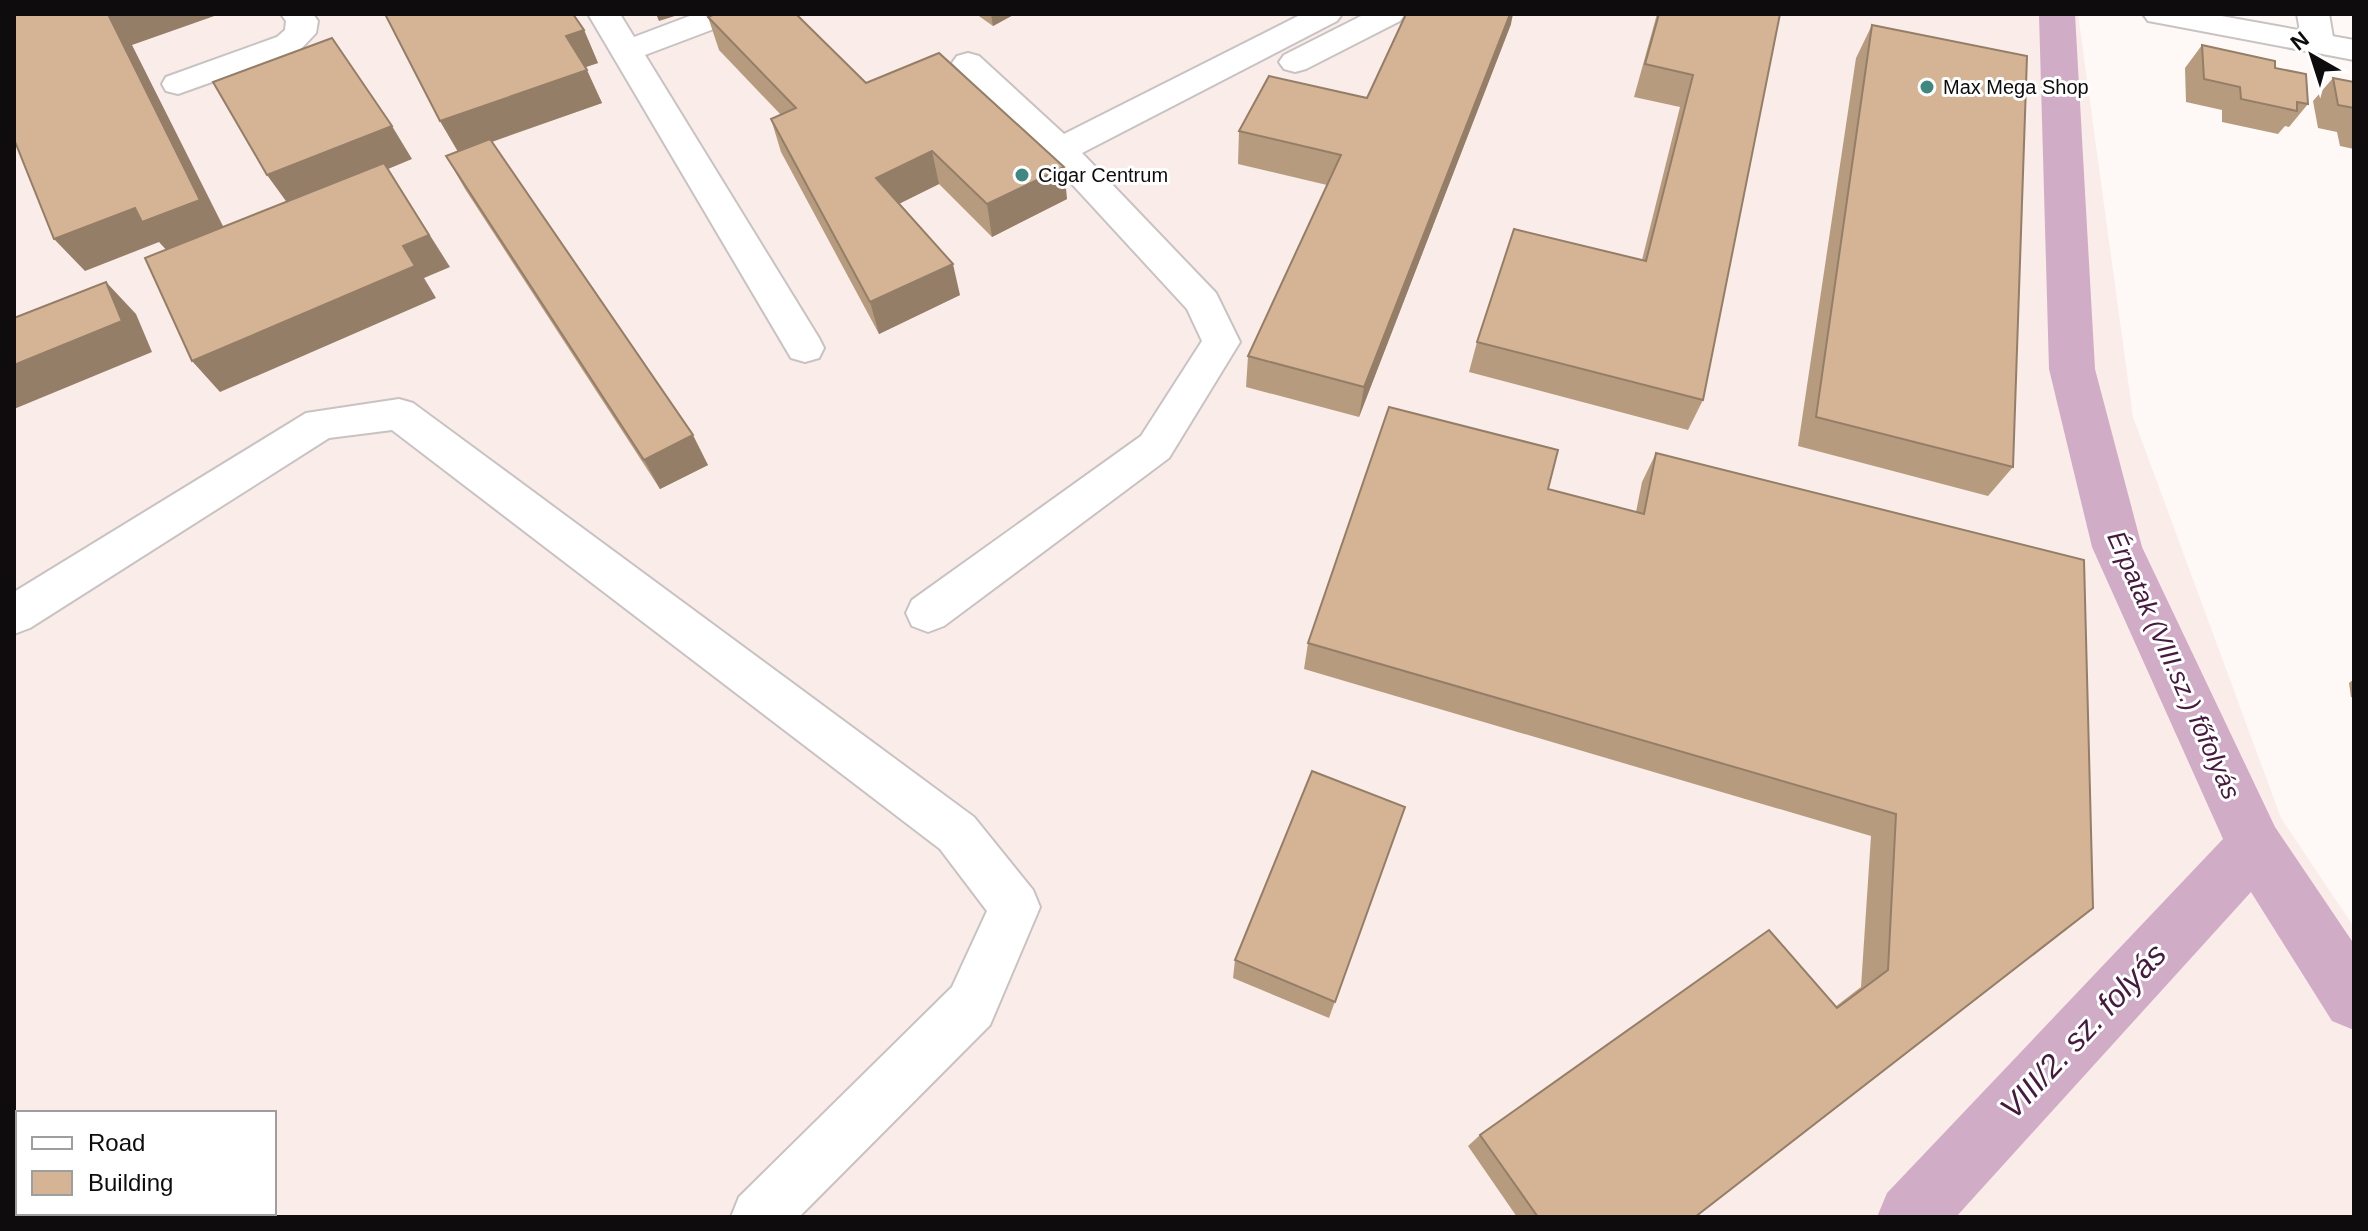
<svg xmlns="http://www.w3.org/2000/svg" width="2368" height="1231" viewBox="0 0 2368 1231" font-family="Helvetica,sans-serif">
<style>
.built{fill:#faece8;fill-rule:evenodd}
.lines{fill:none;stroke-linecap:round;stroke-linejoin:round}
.canal{fill:#d1acc7;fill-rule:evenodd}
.minor-casing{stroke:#c8c3c2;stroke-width:4}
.major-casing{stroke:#c8c3c2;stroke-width:4}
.minor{fill:#fff;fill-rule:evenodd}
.major{fill:#fff;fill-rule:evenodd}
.wall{fill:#b69b7f}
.shaded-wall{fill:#947e68}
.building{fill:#d4b494;stroke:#947e68;stroke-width:2}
.poi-dot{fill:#408782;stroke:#fff;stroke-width:3}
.labels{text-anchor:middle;stroke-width:6;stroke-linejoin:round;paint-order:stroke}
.far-poi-label{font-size:20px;fill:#0e0c0c;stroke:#fff;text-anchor:start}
.water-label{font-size:26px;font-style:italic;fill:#46193e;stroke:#fff}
.near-water-label{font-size:32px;font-style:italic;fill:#46193e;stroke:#fff}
</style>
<rect width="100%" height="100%" fill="#fef9f7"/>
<path class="built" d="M14,14H2078L2133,417L2281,818L2354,927V1217H14ZM18,1113H274V1213H18Z"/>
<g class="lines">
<path class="canal" d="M2039,14H2075L2095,369L2142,547L2275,827L2354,944V1030L2332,1021L2251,892L1956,1217H1877L1887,1193L2223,839L2092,547L2049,369Z"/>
<defs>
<g id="minor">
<path d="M281,14H313L318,21L316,33L299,51L178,94L166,91L162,84L166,77L277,37L285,30L286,21Z"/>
<path d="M588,14H620L634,37L695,14H740L735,21L645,55L819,338L824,348L819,358L805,362L791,358Z"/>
<path d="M1302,14H1342L1337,21L1082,153L1216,293L1240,342L1169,458L944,626L928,632L912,626L906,613L912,600L1141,436L1202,341L1187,309L1048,158L952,63L957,56L968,53L979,56L1064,134Z"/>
<path d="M1365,14H1405L1400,21L1306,69L1295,72L1284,69L1279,62L1284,55Z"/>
<path d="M2297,14H2329L2334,43L2329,50L2318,53L2307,50L2302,43Z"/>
<path d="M399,399L413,403L974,817L1033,890L1040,907L990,1025L799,1217H731L739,1197L952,987L987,911L940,849L392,430L329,438L30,628L14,634V592L306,413Z"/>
</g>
<path id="major" d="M2143,14H2210L2354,40V60L2159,23L2148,21Z"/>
</defs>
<use href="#minor" class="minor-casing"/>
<use href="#major" class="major-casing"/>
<use href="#minor" class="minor"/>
<use href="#major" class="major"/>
</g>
<g class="wall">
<path d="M976,14H1015L993,26Z"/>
<path d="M1657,14H1780L1703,400L1688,430L1469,372L1477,342L1642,260L1680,107L1634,97Z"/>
<path d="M708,17L866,83L1067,199L992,237L939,184L899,204L960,295L879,334L781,152L771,119L781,115L719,50Z"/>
<path d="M1511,24L1359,417L1246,387L1248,356L1327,185L1238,164L1239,131L1367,98Z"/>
<path d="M1872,25L2013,467L1988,496L1798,446L1856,58Z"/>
<path d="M584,30L598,63L585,67L602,103L492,142L708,465L660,489L465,189L446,156L458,152L440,121Z"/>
<path d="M2202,45L2275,68L2308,104L2289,127L2285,126L2278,134L2222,122V110L2186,102L2185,68Z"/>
<path d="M2333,78L2353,82L2354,81V149L2340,146L2337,132L2318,128L2313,101Z"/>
<path d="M1656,453L2093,908L1695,1217H1517L1468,1146L1480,1135L1835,1007L1861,987L1871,836L1304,669L1308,643L1548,489L1636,512L1642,482Z"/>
<path d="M2354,679V698L2351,697L2349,683Z"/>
<path d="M1405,807L1329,1018L1233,978L1235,960Z"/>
</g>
<g class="shaded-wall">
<path d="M108,14H220L132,45L226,232L170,254L159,242L85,271L54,239Z"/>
<path d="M656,14H681L659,21Z"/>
<path d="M991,14H1015L993,26Z"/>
<path d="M1510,14H1513L1511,24L1359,417L1364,387Z"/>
<path d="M584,30L598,63L580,69L566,36Z"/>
<path d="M587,70L602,103L459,153L440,121Z"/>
<path d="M392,126L412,159L388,169L450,267L424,278L436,298L220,392L192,361L291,208L267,175Z"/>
<path d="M932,151L939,184L884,211L876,178Z"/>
<path d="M1064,167L1067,199L992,237L987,204Z"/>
<path d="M953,264L960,295L879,334L870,302Z"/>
<path d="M106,282L136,314L152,352L14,409V365Z"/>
<path d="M693,435L708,465L660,489L644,460Z"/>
</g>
<g class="building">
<path d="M14,14H108L200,200L142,222L135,208L54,239L14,139Z"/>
<path d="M385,14H573L584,30L566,36L587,70L440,121Z"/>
<path d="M715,14H796L866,83L939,53L1064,167L987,204L932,151L876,178L953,264L870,302L771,119L796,108L708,17Z"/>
<path d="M1406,14H1510L1364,387L1248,356L1341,155L1239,131L1269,76L1367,98Z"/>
<path d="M1659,14H1780L1703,400L1477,342L1514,229L1646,261L1693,75L1645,64Z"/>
<path d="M1872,25L2027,56L2013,467L1816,417Z"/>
<path d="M332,38L392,126L267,175L213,82Z"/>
<path d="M2202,45L2275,61V68L2306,74L2308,104L2297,102V111L2241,99L2240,87L2204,79Z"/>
<path d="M2333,78L2354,82V108L2338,105Z"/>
<path d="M490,139L693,435L644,460L446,156Z"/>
<path d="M384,163L429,235L403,246L415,266L192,361L145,258Z"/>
<path d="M106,282L122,321L14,365V318Z"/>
<path d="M1389,407L1558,450L1548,489L1644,514L1656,453L2084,560L2093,908L1695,1217H1538L1480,1135L1769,930L1837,1008L1888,970L1896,814L1308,643Z"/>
<path d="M1312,771L1405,807L1335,1002L1235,960Z"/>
</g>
<g class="poi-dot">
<circle cx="1927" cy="87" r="8"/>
<circle cx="1022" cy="175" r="8"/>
</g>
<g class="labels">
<g class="far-poi-label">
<text x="1943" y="94">Max Mega Shop</text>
<text x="1038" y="182">Cigar Centrum</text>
</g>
<g class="water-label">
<text transform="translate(2174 665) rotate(66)" y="9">Érpatak (VIII.sz.) főfolyás</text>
</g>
<g class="near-water-label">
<text transform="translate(2083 1031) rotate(-47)" y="11">VIII/2. sz. folyás</text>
</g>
</g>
<rect width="2368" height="1231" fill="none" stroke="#0e0c0c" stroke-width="32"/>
<rect x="16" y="1111" width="260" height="104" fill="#ffffff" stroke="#9f9e9e" stroke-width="2"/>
<rect x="32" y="1137" width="40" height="12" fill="#ffffff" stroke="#9f9e9e" stroke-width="2"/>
<text x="88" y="1151" font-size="24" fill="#0e0c0c">Road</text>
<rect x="32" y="1171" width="40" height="24" fill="#d4b494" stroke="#9f9e9e" stroke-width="2"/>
<text x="88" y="1191" font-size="24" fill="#0e0c0c">Building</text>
<g transform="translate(2312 56) rotate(321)" stroke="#ffffff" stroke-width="6" paint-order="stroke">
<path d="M0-6L14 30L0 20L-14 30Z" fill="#0e0c0c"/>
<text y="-12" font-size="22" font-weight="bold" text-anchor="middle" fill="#0e0c0c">N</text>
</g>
</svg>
